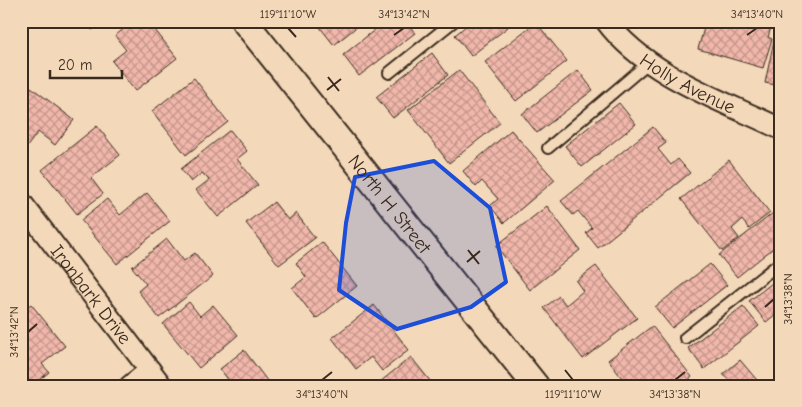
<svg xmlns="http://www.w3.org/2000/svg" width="802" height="407" viewBox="0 0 802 407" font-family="'Comic Neue',sans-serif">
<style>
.building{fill:url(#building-cross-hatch);stroke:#3b2a1e}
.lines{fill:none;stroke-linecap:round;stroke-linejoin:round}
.service-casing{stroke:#3b2a1e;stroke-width:14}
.minor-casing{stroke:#3b2a1e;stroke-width:24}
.tertiary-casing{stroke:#3b2a1e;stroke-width:29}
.service{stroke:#f3d9ba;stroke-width:10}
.minor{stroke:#f3d9ba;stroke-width:20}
.tertiary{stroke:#f3d9ba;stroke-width:25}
.marked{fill:#1d4ed8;fill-opacity:0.2;stroke:#1d4ed8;stroke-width:4;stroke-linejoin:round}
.ticks{fill:none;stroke:#3b2a1e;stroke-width:2}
.labels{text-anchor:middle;stroke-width:5;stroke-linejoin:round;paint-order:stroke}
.street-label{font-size:19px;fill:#3b2a1e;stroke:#f3d9ba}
.neatline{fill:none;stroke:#3b2a1e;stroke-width:2}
.ticks-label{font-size:12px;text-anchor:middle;fill:#3b2a1e}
</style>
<defs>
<pattern id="building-cross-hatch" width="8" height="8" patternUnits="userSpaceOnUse" patternTransform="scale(1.25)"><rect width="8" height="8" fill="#f1b7ab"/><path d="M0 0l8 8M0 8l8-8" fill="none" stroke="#c4958b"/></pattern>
</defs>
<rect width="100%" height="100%" fill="#f3d9ba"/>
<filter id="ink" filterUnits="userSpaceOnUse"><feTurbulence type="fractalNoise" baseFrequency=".02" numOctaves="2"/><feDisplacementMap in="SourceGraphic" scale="10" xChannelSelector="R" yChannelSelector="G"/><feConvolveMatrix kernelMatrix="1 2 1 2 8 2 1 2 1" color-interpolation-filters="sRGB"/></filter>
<g filter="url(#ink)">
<g class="building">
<path d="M85,21H104L92,30Z"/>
<path d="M133,21H148L177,58L135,91L112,61L126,50L115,36Z"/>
<path d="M315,21H364L334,45Z"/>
<path d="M386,21H406L415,33L359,76L343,55Z"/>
<path d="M472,21H504L508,27L471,56L455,35Z"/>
<path d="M706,21H773L768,37L772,39L763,68L698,49Z"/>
<path d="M778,21H781V86L765,83Z"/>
<path d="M536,22L567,61L516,101L485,62Z"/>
<path d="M432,53L448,75L393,118L376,97Z"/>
<path d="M459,70L500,123L449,163L408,110Z"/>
<path d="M578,70L593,90L537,133L522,114Z"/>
<path d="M194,78L228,122L186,155L152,111Z"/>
<path d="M31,87L74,120L55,145L38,132L26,148L21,144V100Z"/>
<path d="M619,103L636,124L582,167L565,146Z"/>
<path d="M97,126L120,155L91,178L103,194L77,214L42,170Z"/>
<path d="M653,127L666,143L658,149L671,165L678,159L690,173L598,248L586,233L592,228L578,211L573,215L561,201Z"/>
<path d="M230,130L247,151L237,159L258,185L218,217L196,190L209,180L202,173L191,182L181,169Z"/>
<path d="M511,130L555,180L504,223L490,206L498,199L482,181L476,187L463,171Z"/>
<path d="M729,160L770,213L749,229L742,220L732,229L739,238L722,251L681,199Z"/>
<path d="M147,193L170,221L117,264L81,220L107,199L120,215Z"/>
<path d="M274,202L288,220L296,213L315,238L279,265L246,223Z"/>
<path d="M547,206L580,250L530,290L496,246Z"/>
<path d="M781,207V242L737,277L719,255Z"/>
<path d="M167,239L184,261L195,253L213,276L159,318L138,291L146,284L132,267Z"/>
<path d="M322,242L357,286L316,319L292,288L306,277L296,263Z"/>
<path d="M710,264L727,285L672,328L655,307Z"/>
<path d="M596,266L637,318L583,359L544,308L559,296L566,305L583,291L576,281Z"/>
<path d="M781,276V310L766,322L749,301Z"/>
<path d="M189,302L200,316L213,305L238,335L199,368L163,324Z"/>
<path d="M31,304L65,346L42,364L49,372L32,386H26L21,380V312Z"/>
<path d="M374,305L409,350L382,371L371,357L356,369L332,338Z"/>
<path d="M743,306L759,326L704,369L688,348Z"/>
<path d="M652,326L692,377L681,386H628L608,360Z"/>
<path d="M244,350L271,386H233L220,369Z"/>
<path d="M411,357L431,382L426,386H375Z"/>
<path d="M740,360L762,386H725L730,382L723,374Z"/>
</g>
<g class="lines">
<defs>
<g id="service">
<path d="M389,73L454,21"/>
<path d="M548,148L648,63"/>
<path d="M685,338L781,262"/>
</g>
<g id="minor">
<path id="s1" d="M606,21C646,75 721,100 781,129"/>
<path id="s2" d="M21,202L162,386"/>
<path d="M130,386L150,370"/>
</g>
<g id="tertiary">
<path id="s3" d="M244,21L536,386"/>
</g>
</defs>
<use href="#service" class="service-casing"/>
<use href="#minor" class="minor-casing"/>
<use href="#tertiary" class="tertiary-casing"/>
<use href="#service" class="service"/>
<use href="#minor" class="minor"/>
<use href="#tertiary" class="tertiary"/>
</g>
</g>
<path class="marked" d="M434,161L490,208L506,282L471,307L397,329L339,290L346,223L355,177Z"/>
<path class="ticks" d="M288,28L296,37M394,35L404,28M747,35L757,28M328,77L339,91M327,90L341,79M468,250L479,264M467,262L480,251M765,307L774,299M28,332L37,324M565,370L573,380M322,380L332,372M675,380L685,372"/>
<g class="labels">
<g class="street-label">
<text dy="7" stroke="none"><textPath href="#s1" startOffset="104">Holly Avenue</textPath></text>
<text dy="7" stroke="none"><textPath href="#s3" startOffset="234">North H Street</textPath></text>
<text dy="7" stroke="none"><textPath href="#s2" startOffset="116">Ironbark Drive</textPath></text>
</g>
</g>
<rect width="802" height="407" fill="none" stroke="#f3d9ba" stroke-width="55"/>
<path d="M50 70v8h72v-8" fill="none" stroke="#3b2a1e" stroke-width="2.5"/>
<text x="58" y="70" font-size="15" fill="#3b2a1e" stroke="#f3d9ba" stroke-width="4" paint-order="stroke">20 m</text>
<rect x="28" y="28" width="746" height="352" class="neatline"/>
<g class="ticks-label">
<text x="288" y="18">119°11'10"W</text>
<text x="404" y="18">34°13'42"N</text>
<text x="757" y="18">34°13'40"N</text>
<text transform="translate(788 299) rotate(-90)" y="4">34°13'38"N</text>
<text transform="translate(14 332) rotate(-90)" y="4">34°13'42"N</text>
<text x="322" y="398">34°13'40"N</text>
<text x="573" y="398">119°11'10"W</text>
<text x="675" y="398">34°13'38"N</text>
</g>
</svg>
